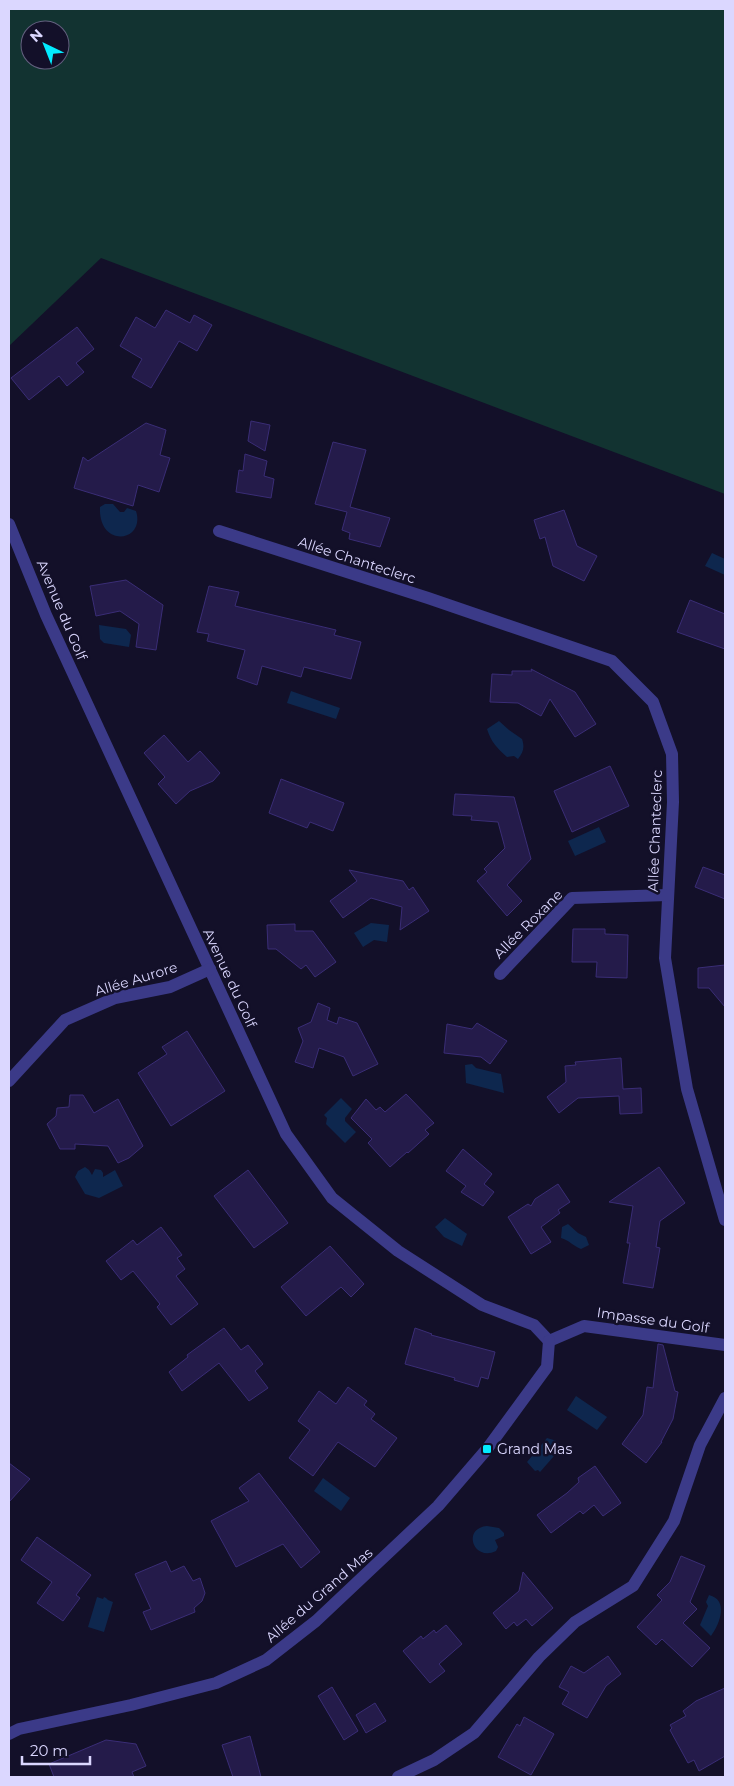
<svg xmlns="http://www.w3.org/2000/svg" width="734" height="1786" viewBox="0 0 734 1786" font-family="Montserrat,sans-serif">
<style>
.green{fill:#123331;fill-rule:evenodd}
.water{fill:#0e274e}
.building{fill:#241b4a;stroke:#3a2d76}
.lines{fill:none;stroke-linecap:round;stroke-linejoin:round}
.minor{stroke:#3b3a88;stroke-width:12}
.poi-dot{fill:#03ebff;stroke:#131029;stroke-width:2}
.labels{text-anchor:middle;stroke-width:5;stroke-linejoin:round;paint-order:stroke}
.street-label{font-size:14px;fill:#dbd7ff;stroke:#131029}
.poi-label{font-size:14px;fill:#dbd7ff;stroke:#131029;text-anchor:start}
</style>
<rect width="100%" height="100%" fill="#131029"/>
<path class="green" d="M9,9H725V494L101,258L9,346ZM30,30H60V60H30Z"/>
<g class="water">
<path d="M105,504H113L120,512H124L127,508L136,511C146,542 98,549 100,507Z"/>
<path d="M712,553L725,559V575L705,566Z"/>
<path d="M99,625L126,629L131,635L129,647L104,643L100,639Z"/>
<path d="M291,691L340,708L336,719L287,703Z"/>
<path d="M499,721L509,730L522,739C525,748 523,752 518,759L514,756L507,757C497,748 491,742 487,729Z"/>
<path d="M599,827L606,842L575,856L568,841Z"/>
<path d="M371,923L389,925L387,942L374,940L363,947L354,933Z"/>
<path d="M472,1064L476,1068L501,1074L504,1093L466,1083L465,1065Z"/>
<path d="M341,1098L352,1109L345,1118V1121L356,1132L345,1143L326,1124L327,1118L324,1115Z"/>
<path d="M85,1167L89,1170L92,1175L95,1169L101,1170L103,1173V1177L115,1170L123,1186L99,1198L85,1194L75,1177L78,1171Z"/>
<path d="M445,1218L467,1234L462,1246L444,1237L435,1227Z"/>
<path d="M568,1224L578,1233L586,1237L589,1245L581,1249C573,1246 569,1240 561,1238L562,1227Z"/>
<path d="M576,1396L607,1417L597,1430L567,1410Z"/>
<path d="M547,1438L557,1441L561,1448L540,1472L538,1470L535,1471L527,1462Z"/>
<path d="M323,1478L350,1498L341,1511L314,1491Z"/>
<path d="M487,1526L499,1528L504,1533V1536L495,1540L498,1547L496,1551C473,1562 462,1528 487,1526Z"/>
<path d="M709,1595C729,1600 720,1624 711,1636L700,1625L708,1606L706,1602Z"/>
<path d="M97,1597L103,1599L104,1597L106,1598L108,1600L113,1602L104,1632L88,1627Z"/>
</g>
<g class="building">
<path d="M166,310L190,323L194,315L212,325L197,351L179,341L151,388L132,377L142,359L120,346L136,317L155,328Z"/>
<path d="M77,327L94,349L76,363L84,372L67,386L59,376L29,400L11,378Z"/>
<path d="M251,421L270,425L265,451L248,441Z"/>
<path d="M146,423L166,430L160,455L170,458L159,492L138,485L133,506L74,488L83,457L88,461Z"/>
<path d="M333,442L366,450L350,507L390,518L380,547L349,539L350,533L342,530L347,512L315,504Z"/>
<path d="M245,454L267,461L264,476L274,479L271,498L236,492L239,470L243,471Z"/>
<path d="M564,510L577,546L597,556L584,581L553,566L545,537L540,539L534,520Z"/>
<path d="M126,580L163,605L156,650L136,647L139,624L120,611L96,616L90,586Z"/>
<path d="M209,586L239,592L235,606L336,630L334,635L361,642L351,679L304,667L301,677L262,666L257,685L237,678L245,650L207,641L209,634L197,632Z"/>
<path d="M690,600L725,614V649L677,632Z"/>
<path d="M531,669L575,692L596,724L575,737L550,699L541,716L518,703L490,702L492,674L512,675V671H532Z"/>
<path d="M164,735L188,762L200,751L220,773L213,781L190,791L176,804L158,784L165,777L144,753Z"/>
<path d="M610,766L629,806L572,832L554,791Z"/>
<path d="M281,779L344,803L333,831L310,822L307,828L269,813Z"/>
<path d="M455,794L514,797L531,859L507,885L522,901L507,916L477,881L487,872L484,869L505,848L498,822L471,820L472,816L453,815Z"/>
<path d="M703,867L725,875V899L695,887Z"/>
<path d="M349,870L403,881L409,890L413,887L429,911L400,930L402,907L371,898L343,918L330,901L357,881Z"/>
<path d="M295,924V931H313L336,962L315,977L306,965L301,969L276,949H268L267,925Z"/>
<path d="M573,929H605V934L628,935L627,978L596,977L597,962H572Z"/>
<path d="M725,965V1007L709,988H698V968Z"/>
<path d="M318,1003L330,1008L327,1020L337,1024L339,1017L357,1023L378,1064L353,1076L344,1057L319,1048L313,1068L295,1062L303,1041L298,1028L311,1022Z"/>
<path d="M477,1023L507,1041L490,1064L481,1057L444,1053L447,1024L472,1029Z"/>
<path d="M187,1031L225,1091L171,1126L138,1073L167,1054L162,1047Z"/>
<path d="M621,1058L623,1089L641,1088L642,1113L620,1114L619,1096L578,1098L559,1113L547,1097L566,1082L565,1066L576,1065L575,1062Z"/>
<path d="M406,1094L434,1123L425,1130L429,1134L408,1153L407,1152L390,1167L368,1143L372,1139L351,1118L366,1099L376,1110L380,1107L385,1112Z"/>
<path d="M70,1095H83L94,1113L118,1099L143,1146L129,1158L118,1163L108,1146L75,1144V1149H60L47,1124L56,1116L57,1108L69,1107Z"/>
<path d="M463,1149L492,1174L484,1184L494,1192L483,1206L461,1192L466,1186L446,1171Z"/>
<path d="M659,1167L685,1203L660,1221L656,1247L660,1248L653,1288L623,1283L630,1243H627L633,1206L609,1202Z"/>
<path d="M248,1170L288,1223L254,1248L214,1196Z"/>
<path d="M558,1184L570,1202L558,1210L560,1213L541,1227L551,1242L531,1254L508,1217L528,1204L531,1206L535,1199Z"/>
<path d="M161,1227L182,1255L177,1258L185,1269L176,1276L198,1304L171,1325L157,1307L160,1304L133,1271L121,1280L106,1261L133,1240L137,1245Z"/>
<path d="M330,1246L364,1284L351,1297L341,1287L306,1316L281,1287Z"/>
<path d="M224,1328L241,1350L248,1345L263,1364L255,1371L268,1388L249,1401L219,1363L182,1391L169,1372L188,1357L187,1355Z"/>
<path d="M415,1328L432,1334L431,1335L495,1352L488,1379L481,1377L478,1387L454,1380L455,1378L405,1364Z"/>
<path d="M658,1344L663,1345L675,1391L678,1392L673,1419L661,1442H662L646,1463L622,1444L643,1415L647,1387L653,1388Z"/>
<path d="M348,1387L367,1401L364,1405L375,1414L371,1419L397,1438L375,1467L338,1442L313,1476L289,1458L310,1430L298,1421L319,1391L336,1404Z"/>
<path d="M9,1463L30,1479L9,1502Z"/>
<path d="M595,1466L621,1503L603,1516L594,1505L583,1514L580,1511L551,1533L537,1515L567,1493L579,1482L578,1478Z"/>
<path d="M259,1473L320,1552L301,1568L283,1544L236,1567L211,1521L249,1501L239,1488Z"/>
<path d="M37,1537L91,1575L76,1595L80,1598L63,1621L37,1603L52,1582L21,1560Z"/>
<path d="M681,1556L705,1566L690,1602L697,1609L683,1623L710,1648L692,1667L662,1639L656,1645L637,1627L662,1600L657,1595L670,1582Z"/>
<path d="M166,1561L171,1572L184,1566L193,1581L200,1578L205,1593L202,1601L194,1608L195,1612L151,1630L143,1612L151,1609L135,1574Z"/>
<path d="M523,1572L553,1608L532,1626L526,1619L517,1626L514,1622L506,1629L493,1613L519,1591Z"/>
<path d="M446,1625L462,1644L439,1664L445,1671L430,1683L403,1651L421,1636L423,1639L434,1630L436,1633Z"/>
<path d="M608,1656L621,1674L606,1686L587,1718L562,1704L569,1692L559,1687L571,1666L584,1673Z"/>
<path d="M332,1687L358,1731L344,1740L318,1696Z"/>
<path d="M725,1688V1756L699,1771L694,1760L688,1763L670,1730L672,1728L670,1725L686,1716L683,1711L696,1701Z"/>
<path d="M375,1703L386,1721L366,1733L356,1715Z"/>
<path d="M524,1717L554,1734L531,1775L498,1757L517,1724L520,1726Z"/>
<path d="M250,1736L261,1777H233L222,1745Z"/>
<path d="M106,1740L136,1744L146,1766L132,1772L134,1777H54L49,1764Z"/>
</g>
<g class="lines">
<g class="minor">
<path d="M9,524L46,615L286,1134L332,1198L398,1251L482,1305L534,1325L549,1341"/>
<path d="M219,531L428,598L612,661L653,702L672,754L673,802L665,958L687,1089L725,1220"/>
<path d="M500,974L572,898L668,895"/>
<path d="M9,1081L65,1020L115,998L170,987L210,969"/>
<path d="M549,1341L584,1326L725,1345"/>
<path d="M9,1734L19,1729L131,1705L216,1683L266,1660L316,1621L438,1506L487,1449L547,1367L549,1341"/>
<path d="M398,1777L434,1760L474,1733L539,1657L575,1622L633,1586L674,1521L700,1445L725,1398"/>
</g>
</g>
<rect class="poi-dot" x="482" y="1444" width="10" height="10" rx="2.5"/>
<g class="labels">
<g class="street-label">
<text transform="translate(357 560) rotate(18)" y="5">Allée Chanteclerc</text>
<text transform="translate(62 610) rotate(67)" y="5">Avenue du Golf</text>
<text transform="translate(655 831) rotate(-88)" y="5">Allée Chanteclerc</text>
<text transform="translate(528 924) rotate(-45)" y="5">Allée Roxane</text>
<text transform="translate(230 978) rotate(65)" y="5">Avenue du Golf</text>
<text transform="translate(136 979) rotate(-17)" y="5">Allée Aurore</text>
<text transform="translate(653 1320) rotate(8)" y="5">Impasse du Golf</text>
<text transform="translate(319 1595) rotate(-41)" y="5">Allée du Grand Mas</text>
</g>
<g class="poi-label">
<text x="497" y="1454">Grand Mas</text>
</g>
</g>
<rect width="734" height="1786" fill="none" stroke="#dbd7ff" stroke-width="20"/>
<g transform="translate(45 45) rotate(317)"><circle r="24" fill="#131029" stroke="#63607f"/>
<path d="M0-4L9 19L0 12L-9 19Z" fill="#03ebff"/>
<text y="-8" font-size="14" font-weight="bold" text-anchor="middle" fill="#dbd7ff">N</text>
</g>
<path d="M22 1756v8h68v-8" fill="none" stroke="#dbd7ff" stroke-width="2.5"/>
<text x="30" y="1756" font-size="15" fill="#dbd7ff" stroke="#131029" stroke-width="4" paint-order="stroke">20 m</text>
</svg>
